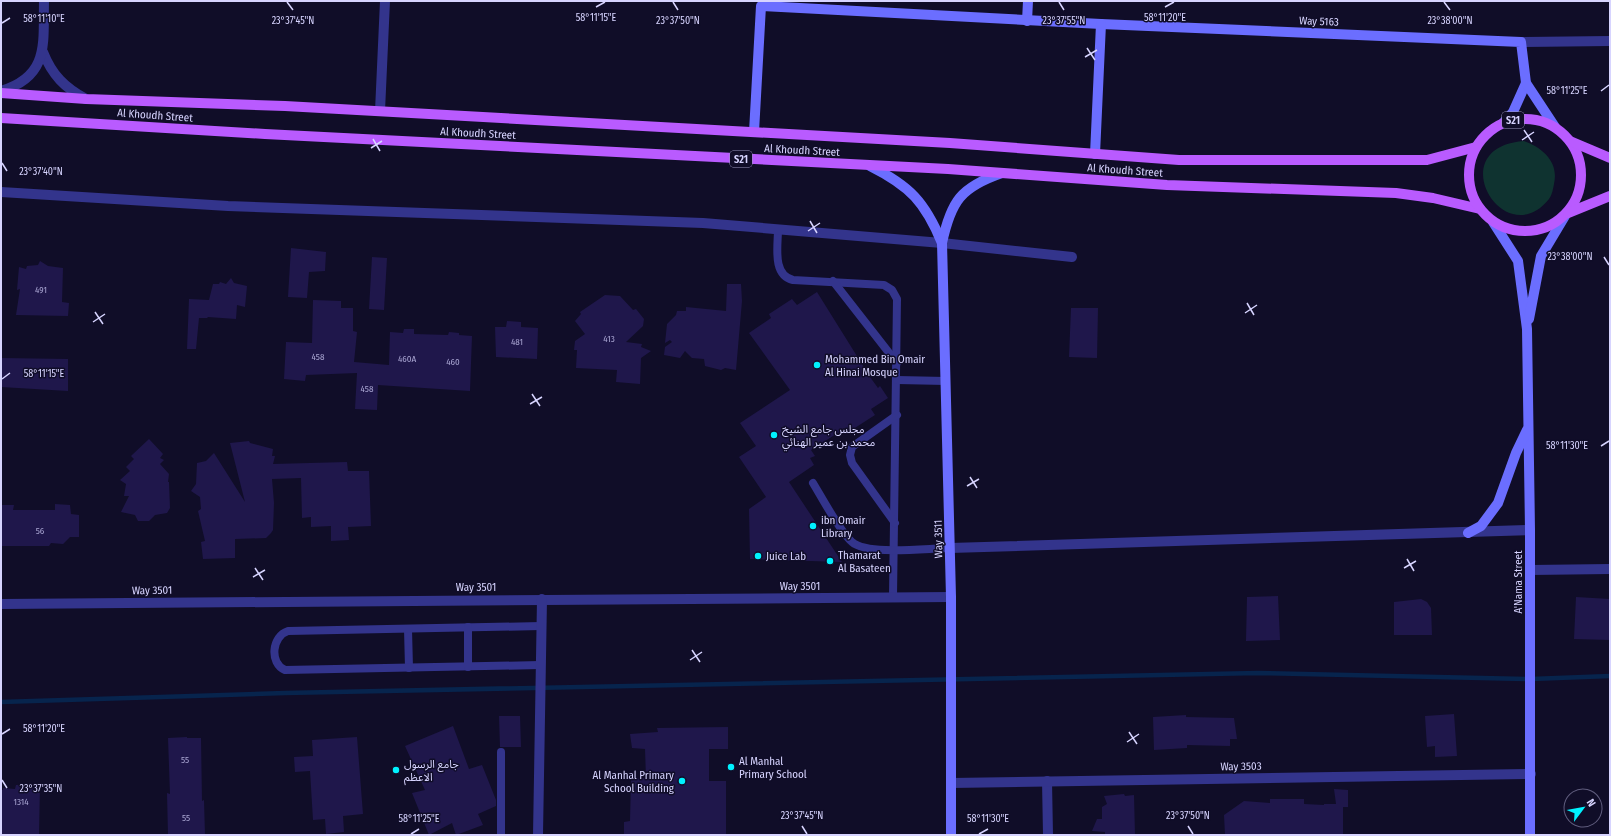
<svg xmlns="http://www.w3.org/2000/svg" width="1611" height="836" viewBox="0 0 1611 836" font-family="'Fira Sans Condensed','Noto Sans Arabic',sans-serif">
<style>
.green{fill:#0f3330}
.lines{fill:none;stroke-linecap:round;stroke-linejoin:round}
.stream{stroke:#07244d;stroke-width:4.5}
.building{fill:#1f174b}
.lane{stroke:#33348c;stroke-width:8}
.street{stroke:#33348c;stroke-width:10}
.secondary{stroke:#6b6eff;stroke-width:10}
.primary{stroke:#b95bff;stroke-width:10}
.ticks{fill:none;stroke:#d7d4ff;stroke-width:1.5}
.poi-dot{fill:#00f2ff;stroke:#100d28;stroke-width:1.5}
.labels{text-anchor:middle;stroke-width:3;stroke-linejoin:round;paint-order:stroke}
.number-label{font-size:9px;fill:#a9a5d2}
.shield{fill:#100d28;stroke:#9b98be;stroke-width:1}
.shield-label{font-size:10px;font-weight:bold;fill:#d7d4ff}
.street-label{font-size:11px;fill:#d7d4ff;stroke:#100d28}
.poi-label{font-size:11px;fill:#d7d4ff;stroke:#100d28;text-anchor:start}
.ticks-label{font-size:10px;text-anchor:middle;fill:#d7d4ff;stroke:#100d28;stroke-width:3;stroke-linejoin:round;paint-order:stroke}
</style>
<rect width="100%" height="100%" fill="#100d28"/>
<path class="green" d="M1524,141C1543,148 1559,162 1554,184C1553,189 1552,195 1549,199C1504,255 1440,147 1524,141Z"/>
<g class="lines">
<path class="stream" d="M1,702L285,693L1258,673L1531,679L1610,676"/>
</g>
<g class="building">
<path d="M291,248L326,252L325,271L309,272L307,298L288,297Z"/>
<path d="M372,257L387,258L384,310L369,309Z"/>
<path d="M40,261L48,266L63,268L62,302L69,303L68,316L16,315L20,289L17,290L19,267L26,269L27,266L38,265Z"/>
<path d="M231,278L234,283L247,286L245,307L237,305L236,319L208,317L207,318H199L196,349H187L189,299L209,300L213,284H219L220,282L226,284Z"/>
<path d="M727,284H741L742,301L736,370L725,368L721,370L705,366L704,359L692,358L685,351L680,358L664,355L665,347L672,342L670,340L665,343L667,324L676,315L677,311H686V307L726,311Z"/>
<path d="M817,292L870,377L878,388L880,386L888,398L871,409L875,415L847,433L844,429L811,450L815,456L810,458L814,465L789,482L842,562L750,559L749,509L766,497L739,457L756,446L740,423L790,390L749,333L771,318L769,314L792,299L797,305Z"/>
<path d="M605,295L620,296L633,310L636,309L644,319L643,326L626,342L642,344L641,347L651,351L641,358L640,384L616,382L617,370L576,368L577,350H574L575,341L585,334L575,321L581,314L580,312Z"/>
<path d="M313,300L341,301V308H353V331L357,332L354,362L389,365L390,332L403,333L404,329H414V334L448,335L449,332L459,333V335L472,336L470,391L378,385L377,410L355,409L357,373L306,375L305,381L284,379L286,342L312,343Z"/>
<path d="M1071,308H1098L1097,358L1069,357Z"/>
<path d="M507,321L521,322V327L538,328L537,359L496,357L495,327H506Z"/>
<path d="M1,358L68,359V391L1,387Z"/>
<path d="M149,439L163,454L160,458L164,460L160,464L169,474L168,482H169L170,508L167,513L155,515L149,521H138L135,515L121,512L129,496H124L126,484L120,480L130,471L126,467L134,459L131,456Z"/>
<path d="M249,441L250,443L273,449L272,456H275L273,464L347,462L348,471H369L371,526L348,527L349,540L331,541V526L311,527V517L302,518L301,478L272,479L274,503L273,530L271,533L266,538L235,539V558L203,559L201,542L205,541L198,511L201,509L200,497L191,491L196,484L197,463L206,461L214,453L245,502L230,443Z"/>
<path d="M55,504L70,505L71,514L79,515V537H70L63,544L51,543L49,546H1L2,505H14L13,510H55Z"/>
<path d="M1278,596L1280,640L1246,641L1247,597Z"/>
<path d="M1576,597L1610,599V640L1574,639Z"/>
<path d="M1421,599L1427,602L1431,608L1432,635H1394V602Z"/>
<path d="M1454,714L1457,756L1435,757V746L1427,747L1425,716Z"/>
<path d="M1186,715V717L1234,718L1237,739H1230V746L1187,745V748L1154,750L1153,717Z"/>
<path d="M499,716H520L521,747H500Z"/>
<path d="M453,726L469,769L482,765L496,800V806L478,814L483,825L456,835L452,823L429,835L412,793L425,790L405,746Z"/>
<path d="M728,727V749H709V781H726V835H624V822L630,821L631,779L646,778L645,749L632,748L630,734L658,732L657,728Z"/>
<path d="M187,737V738H201L202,801L204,800L205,835H168L167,793L170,794L168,738Z"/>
<path d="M357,737L363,814L343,816L344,832L326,834L325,819L313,820L310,771L295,772L294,757L313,756L312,740Z"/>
<path d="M40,784L39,835H1V790H3V788L15,789L16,785Z"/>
<path d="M1334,789L1348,790V807H1343V835H1225L1224,815L1244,801L1270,803V799H1304V804L1324,805V804H1336Z"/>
<path d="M1124,794L1125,796L1134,795L1135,835H1105V832L1092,831L1097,819H1102V807L1107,804L1104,796Z"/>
</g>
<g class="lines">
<g class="lane">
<path d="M778,229C778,246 772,275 793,280L884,285L892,290L897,299L893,597"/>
<path d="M833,281L897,363"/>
<path d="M897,380L946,381"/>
<path d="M813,483C822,498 841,533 852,542C868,556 928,548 950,548"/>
<path d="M895,523L852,463L850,455L852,447L897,415"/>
<path d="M408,629L409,668"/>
<path d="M540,665L285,670C269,663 272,636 288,631L541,626"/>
<path d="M468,667V627"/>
<path d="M501,835V752"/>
</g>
<g class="street">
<path d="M1521,42L1610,41"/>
<path d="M43,52C52,75 65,88 86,99"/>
<path d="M1,91C50,76 43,43 44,1"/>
<path d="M380,111L385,1"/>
<path d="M1,192L228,206L703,223L942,243L1072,257"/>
<path d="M950,548L1530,530"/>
<path d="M1530,570L1610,569"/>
<path d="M1,604L951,597"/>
<path d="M1047,781L1048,835"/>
<path d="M951,783L1531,774"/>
<path d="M538,835L542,599"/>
</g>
<g class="secondary">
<path d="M1027,21L1028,1"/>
<path d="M1503,123L1513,112L1526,83"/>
<path d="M754,132L761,6L1101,24L1521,42L1526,83L1555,127"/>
<path d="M1095,154L1101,24"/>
<path d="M870,166C910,186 925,202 942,243"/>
<path d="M1493,222L1518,261L1527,329L1530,530V835"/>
<path d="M1529,319L1541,256L1565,216"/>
<path d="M1468,533L1481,526L1498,503L1516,453L1527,430"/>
<path d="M951,835V597L942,243C951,201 961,187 1002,173"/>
</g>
<g class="primary">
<path d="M1,93L86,99L285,106L950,143L1179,160H1427L1476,147"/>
<path d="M1,118L265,134L948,169L1167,185L1396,193L1433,198L1480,209"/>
<circle cx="1525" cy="175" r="56"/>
<path d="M1570,141L1610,158"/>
<path d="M1568,213L1610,196"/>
</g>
</g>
<path class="ticks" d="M287,2L293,10M673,2L678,10M1059,2L1064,10M1444,2L1450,10M596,7L605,2M1165,7L1174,2M2,23L10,18M1087,48L1095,60M1085,57L1097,50M1601,91L1609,85M1524,130L1532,142M373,139L380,151M1522,140L1534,132M371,148L382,141M2,163L7,171M810,221L817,233M808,231L820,223M1604,257L1609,265M1247,303L1254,315M95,312L103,324M1245,313L1257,305M93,322L105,314M2,379L10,373M532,394L540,406M530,404L542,397M1601,446L1609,441M970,477L977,488M967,486L979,479M1407,559L1414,571M255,568L263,580M1404,568L1416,561M253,577L265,570M692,650L700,662M690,660L702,652M1129,732L1137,744M2,734L10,729M1127,742L1139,734M2,780L7,788M802,826L807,834M1188,826L1193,834M411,834L419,829M979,834L988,829"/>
<g class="poi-dot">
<circle cx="817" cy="365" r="4"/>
<circle cx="774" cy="435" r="4"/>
<circle cx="813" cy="526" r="4"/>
<circle cx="758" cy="556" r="4"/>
<circle cx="830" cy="561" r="4"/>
<circle cx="731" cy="767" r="4"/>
<circle cx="396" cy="770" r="4"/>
<circle cx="682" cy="781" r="4"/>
</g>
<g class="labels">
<g class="number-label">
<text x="41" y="293">491</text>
<text x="609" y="342">413</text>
<text x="517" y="345">481</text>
<text x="318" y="360">458</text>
<text x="407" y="362">460A</text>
<text x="453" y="365">460</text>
<text x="367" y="392">458</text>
<text x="40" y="534">56</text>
<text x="185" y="763">55</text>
<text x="21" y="805">1314</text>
<text x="186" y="821">55</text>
</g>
<g class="shield">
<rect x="1502" y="112" width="22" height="16" rx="3"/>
<rect x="730" y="151" width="22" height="16" rx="3"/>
</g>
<g class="shield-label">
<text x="1513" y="124">S21</text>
<text x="741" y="163">S21</text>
</g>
<g class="street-label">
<text transform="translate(1319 21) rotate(2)" y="4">Way 5163</text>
<text transform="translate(155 115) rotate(4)" y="4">Al Khoudh Street</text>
<text transform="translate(478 133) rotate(3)" y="4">Al Khoudh Street</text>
<text transform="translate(802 150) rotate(3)" y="4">Al Khoudh Street</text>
<text transform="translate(1125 170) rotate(4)" y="4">Al Khoudh Street</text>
<text transform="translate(938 539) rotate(-91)" y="4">Way 3511</text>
<text transform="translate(1518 582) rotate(-90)" y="4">A'Nama Street</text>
<text x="800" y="590">Way 3501</text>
<text x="476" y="591">Way 3501</text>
<text transform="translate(152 590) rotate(-1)" y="4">Way 3501</text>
<text transform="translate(1241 766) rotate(-1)" y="4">Way 3503</text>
</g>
<g class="poi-label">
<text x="825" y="363">Mohammed Bin Omair<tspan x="825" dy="13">Al Hinai Mosque</tspan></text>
<text x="782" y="433">مجلس جامع الشيخ<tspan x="782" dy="13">محمد بن عمير الهنائي</tspan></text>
<text x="821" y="524">ibn Omair<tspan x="821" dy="13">Library</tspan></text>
<text x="838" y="559">Thamarat<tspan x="838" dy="13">Al Basateen</tspan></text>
<text x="766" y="560">Juice Lab</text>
<text x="739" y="765">Al Manhal<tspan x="739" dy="13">Primary School</tspan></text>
<text x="404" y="768">جامع الرسول<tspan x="404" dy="13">الاعظم</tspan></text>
<text x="674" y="779" text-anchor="end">Al Manhal Primary<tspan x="674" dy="13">School Building</tspan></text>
</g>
</g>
<g class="ticks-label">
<text x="596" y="21">58°11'15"E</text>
<text x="1165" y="21">58°11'20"E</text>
<text x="44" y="22">58°11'10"E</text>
<text x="293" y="24">23°37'45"N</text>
<text x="678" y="24">23°37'50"N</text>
<text x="1064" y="24">23°37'55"N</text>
<text x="1450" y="24">23°38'00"N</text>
<text x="1567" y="94">58°11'25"E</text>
<text x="41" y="175">23°37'40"N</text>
<text x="1570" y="260">23°38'00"N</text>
<text x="44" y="377">58°11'15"E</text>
<text x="1567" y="449">58°11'30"E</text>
<text x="44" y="732">58°11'20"E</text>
<text x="41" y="792">23°37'35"N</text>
<text x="802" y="819">23°37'45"N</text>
<text x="1188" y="819">23°37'50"N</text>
<text x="419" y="822">58°11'25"E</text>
<text x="988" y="822">58°11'30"E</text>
</g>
<rect width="1611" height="836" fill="none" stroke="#d7d4ff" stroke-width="4"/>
<g transform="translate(1583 808) rotate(58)"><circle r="19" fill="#100d28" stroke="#605d7e"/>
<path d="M0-3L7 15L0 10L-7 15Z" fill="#00f2ff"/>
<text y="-6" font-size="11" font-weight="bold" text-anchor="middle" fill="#d7d4ff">N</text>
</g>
</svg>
